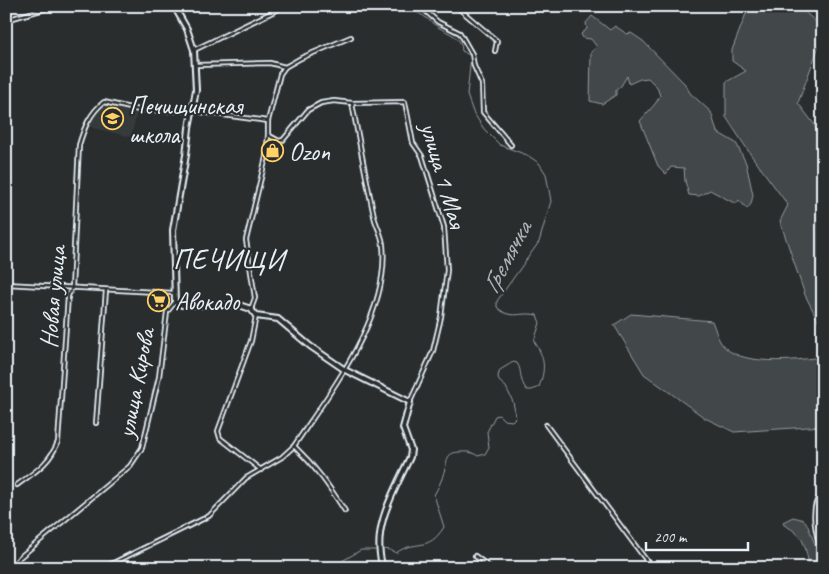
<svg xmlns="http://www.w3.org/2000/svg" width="829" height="574" viewBox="0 0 829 574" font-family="Caveat,sans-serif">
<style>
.built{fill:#363a3b}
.green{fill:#424648;stroke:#959ca0}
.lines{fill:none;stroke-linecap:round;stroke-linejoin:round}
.stream{stroke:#989fa3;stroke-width:1}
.street-casing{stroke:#e8f1f8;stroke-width:6}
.secondary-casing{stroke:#e8f1f8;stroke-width:8}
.street{stroke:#2a2d2e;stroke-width:2.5}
.secondary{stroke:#2a2d2e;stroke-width:4}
.labels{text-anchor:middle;stroke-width:4.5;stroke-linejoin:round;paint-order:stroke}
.poi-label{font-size:25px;fill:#e8f1f8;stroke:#2a2d2e;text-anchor:start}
.street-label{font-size:25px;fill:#e8f1f8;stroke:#2a2d2e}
.water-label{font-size:26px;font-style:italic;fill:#acb3b9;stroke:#2a2d2e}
.quarter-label{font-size:28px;letter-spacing:1px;fill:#e8f1f8;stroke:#2a2d2e}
</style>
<rect width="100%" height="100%" fill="#2a2d2e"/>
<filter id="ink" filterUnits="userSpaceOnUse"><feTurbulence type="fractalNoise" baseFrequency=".02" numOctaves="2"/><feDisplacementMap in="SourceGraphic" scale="10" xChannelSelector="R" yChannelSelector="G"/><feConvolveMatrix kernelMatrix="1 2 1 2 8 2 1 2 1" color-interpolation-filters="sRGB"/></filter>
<g filter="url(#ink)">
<path class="built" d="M104,105L137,112L131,137L93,128L88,125L96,111Z"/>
<g class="green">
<path d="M749,6H770L773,8L775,6H798L823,28V35L798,103L814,124L823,150V330L805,295L780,221L788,205L751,155L726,117V82L746,71L732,61V50Z"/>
<path d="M592,16L610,30L615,26L627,34L631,33L643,41L685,84L690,93L711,112L717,132L736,143L746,163L753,195L751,204L747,209L739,200L736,204L710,190L699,196L689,195L685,181L684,168L671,167L666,174L658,166L640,121L655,104L660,96L657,87L648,78L640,79L629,84L627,76L621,86L616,90V95L602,104L590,101L591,52L597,47L591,39L583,38L581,34L587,29L586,23Z"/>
<path d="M631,314L712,321C715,328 717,337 721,343C738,368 797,360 823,357V426L734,432L705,418L644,374L614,325Z"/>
<path d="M793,517C797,518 802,519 805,521C808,523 821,562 823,568H810C804,545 806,536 784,525L783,522Z"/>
</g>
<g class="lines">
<g class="stream">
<path d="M383,549L390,550L396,553C415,539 428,553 444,527L434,495C438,488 442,480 444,472C448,461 445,453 459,452C468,452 470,451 478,456L485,454L489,447L487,432L495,416L499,415L504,420L512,421L516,417L513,402L506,387L499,381L498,376L500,370L513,362L517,363C523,372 518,379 527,390H532L539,387C546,368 545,358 534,341L540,323L537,315C520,311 511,321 497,307V301L539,242L551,201L546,174L539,163L527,155L500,145L484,129L473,112L467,95L471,56L462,51C462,36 449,34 438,27C431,23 426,16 418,13C414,11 407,12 402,12L398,6"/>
<path d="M328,568L331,563L337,564L361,550H375"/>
</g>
<defs>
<g id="street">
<path d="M420,6L438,22L460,33L472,54L474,66L482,84L483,112L511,145"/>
<path d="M456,6L497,41L495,51"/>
<path d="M6,20L55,6"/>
<path d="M194,50L285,6"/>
<path d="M196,65L270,63L285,67L301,58L351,37"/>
<path d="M268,135L279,141L283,140L308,110L321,103L334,101L352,103L405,102L413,143L422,156L444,227L447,270L441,317L433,351L410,402"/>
<path d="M6,284L174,293"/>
<path d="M251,309L255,298L246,240L266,157L268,135V121L280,74L285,67"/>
<path d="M256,316L251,341L218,431L220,438L261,470"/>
<path d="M96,423L106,290"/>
<path d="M546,425L652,568"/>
<path d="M294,446C316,467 329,486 345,511"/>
<path d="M17,485C36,471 49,464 58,442L68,296L72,288L79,145C84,128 90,113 104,102L139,110L193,111L268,121"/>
<path d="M823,494C807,504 817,540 823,554"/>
<path d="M475,556L491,568"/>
<path d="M11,568L20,557L130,466L142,448L159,377L167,312L175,302"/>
<path d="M103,568L209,516L246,478L282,457L294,446C331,390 390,316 383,245C382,234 376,226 374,216C366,178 359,141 352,103"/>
</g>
<path id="secondary" d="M174,6L187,29L194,50L196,90L189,128L186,155L173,230L175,302L182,305H239L251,309L256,316L278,319L310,346L345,370L410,402L403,428L411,450L410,457C394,492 370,529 383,568"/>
</defs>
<use href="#street" class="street-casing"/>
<use href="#secondary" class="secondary-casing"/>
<use href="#street" class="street"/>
<use href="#secondary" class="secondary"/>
</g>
</g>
<defs>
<symbol id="school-ring" viewBox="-11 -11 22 22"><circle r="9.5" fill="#2a2d2e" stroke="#ffd166" stroke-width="1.5"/><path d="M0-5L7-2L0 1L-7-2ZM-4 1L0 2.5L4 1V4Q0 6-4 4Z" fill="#ffd166"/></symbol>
<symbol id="shop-ring" viewBox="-11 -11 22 22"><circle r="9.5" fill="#2a2d2e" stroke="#ffd166" stroke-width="1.5"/><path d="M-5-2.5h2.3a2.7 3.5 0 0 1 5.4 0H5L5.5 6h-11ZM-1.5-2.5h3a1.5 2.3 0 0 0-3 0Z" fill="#ffd166"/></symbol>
<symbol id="supermarket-ring" viewBox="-11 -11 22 22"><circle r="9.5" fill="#2a2d2e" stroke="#ffd166" stroke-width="1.5"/><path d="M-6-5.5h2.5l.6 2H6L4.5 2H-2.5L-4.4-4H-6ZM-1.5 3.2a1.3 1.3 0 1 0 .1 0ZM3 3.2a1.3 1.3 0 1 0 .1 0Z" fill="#ffd166"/></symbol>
</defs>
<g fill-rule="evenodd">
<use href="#school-ring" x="100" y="106" width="25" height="25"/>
<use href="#shop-ring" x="260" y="138" width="25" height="25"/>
<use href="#supermarket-ring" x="146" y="288" width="25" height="25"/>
</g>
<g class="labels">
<g class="poi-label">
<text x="129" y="114">Печищинская<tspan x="129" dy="29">школа</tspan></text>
<text x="289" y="160">Ozon</text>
<text x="175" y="310">Авокадо</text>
</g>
<g class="street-label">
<text transform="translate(444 175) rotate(74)" y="9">улица 1 Мая</text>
<text transform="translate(52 297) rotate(-85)" y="9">Новая улица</text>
<text transform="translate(135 383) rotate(-79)" y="9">улица Кирова</text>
</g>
<g class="water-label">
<text transform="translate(506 257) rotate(-62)" y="9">Гремячка</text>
</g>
<g class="quarter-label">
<text x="229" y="269">ПЕЧИЩИ</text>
</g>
</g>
<rect width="829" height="574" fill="none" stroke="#2a2d2e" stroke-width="25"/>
<rect x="12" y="12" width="804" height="549" fill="none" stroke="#e8f1f8" stroke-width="2" filter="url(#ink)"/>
<path d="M646 542v8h102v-8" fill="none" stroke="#e8f1f8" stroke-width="2.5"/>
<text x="654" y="542" font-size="15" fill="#e8f1f8" stroke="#2a2d2e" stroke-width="4" paint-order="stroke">200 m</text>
</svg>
